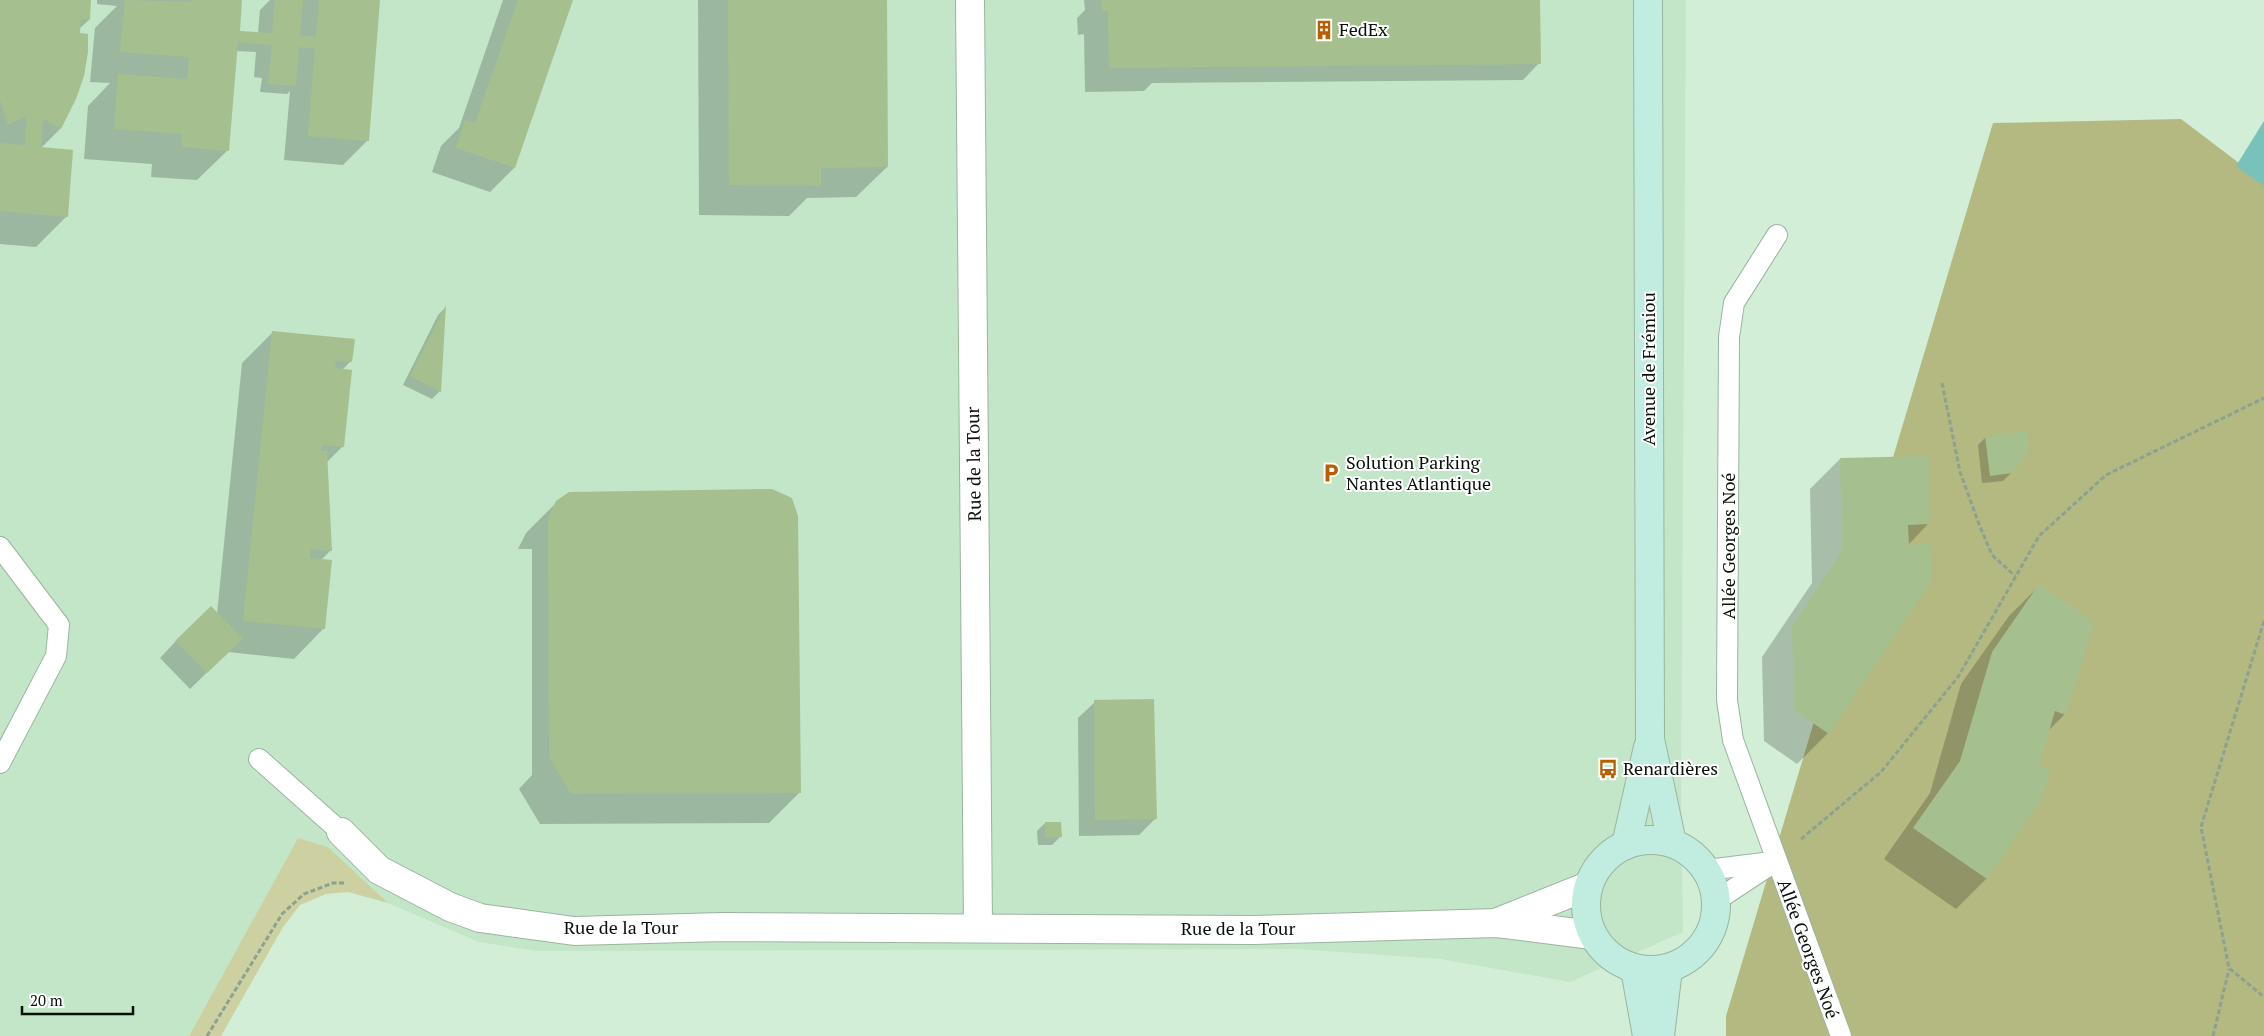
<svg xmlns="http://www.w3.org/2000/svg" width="2264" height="1036" viewBox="0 0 2264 1036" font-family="'PT Serif',serif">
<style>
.built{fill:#c3e5c8}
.green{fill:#cdd1a2}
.forest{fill:#b4b981}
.water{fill:#78c2bb}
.shadow{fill:#0003}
.building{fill:#a5c08e}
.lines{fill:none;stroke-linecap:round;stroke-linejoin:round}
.service-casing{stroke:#9ab59e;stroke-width:22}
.minor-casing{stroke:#9ab59e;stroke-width:30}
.secondary-casing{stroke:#9ab59e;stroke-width:30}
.path{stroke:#8ca290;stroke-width:3;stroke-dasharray:5 2.5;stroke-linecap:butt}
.service{stroke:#fff;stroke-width:20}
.minor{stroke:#fff;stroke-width:28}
.secondary{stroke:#c0ede0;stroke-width:28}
.labels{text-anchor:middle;stroke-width:4;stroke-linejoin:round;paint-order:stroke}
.poi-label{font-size:18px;fill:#071109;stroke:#fff;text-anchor:start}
.street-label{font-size:18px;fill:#071109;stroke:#fff}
</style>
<rect width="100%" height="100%" fill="#d2eed6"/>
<path class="built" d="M0,0H1686L1681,791L1683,932L1570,982L1441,959L1296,949L537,951L479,942L388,903L328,847L298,838L189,1036H0Z"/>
<path class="green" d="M298,838L328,847L388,903L348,892L326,894L300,905L283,927L221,1036H189Z"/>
<path class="forest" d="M2181,119L2264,182V1036H1726V1016L1993,123Z"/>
<path class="water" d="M2264,121V186L2236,166Z"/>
<g class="shadow">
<path d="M0,0H88L89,20L79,29L75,99L60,129L41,148L67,216L36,247L0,244Z"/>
<path d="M97,0H241L238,34L258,33L260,10L270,0H379L367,141L343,165L284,160L290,91L287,94L260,92L262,78L254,77L256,52L236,51L228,150L197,180L151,177L152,164L84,159L88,106L110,83L90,82L95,28L117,6L97,4Z"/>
<path d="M503,0H572L514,168L490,192L432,172L441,146L459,128Z"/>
<path d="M698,0H885L887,167L856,197L807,198L789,216L699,215Z"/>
<path d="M1084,0H1539V63L1523,80L1152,83L1144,91L1085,92L1084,34L1078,35L1077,18L1085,10Z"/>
<path d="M444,309L440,391L432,399L403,385L438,315Z"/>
<path d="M273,332L351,361L342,370L343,446L326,463L330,551L321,560L324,628L294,659L228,652L190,689L160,658L176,641L217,614L242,363Z"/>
<path d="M1986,437L2011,473L2003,481L1982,483L1978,445Z"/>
<path d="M1840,459L1929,523L1908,545L1931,580L1828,733L1797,764L1764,741L1762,657L1812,583L1810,489Z"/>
<path d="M557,502L800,792L769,823L540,824L519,789L532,775V549H518L526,533Z"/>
<path d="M2039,586L2065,714L2048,731L2037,766L2040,800L1986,879L1956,909L1884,859L1930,793L1961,684L2009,616Z"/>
<path d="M1095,702L1156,818L1139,835L1079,836L1078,718Z"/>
<path d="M1045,823L1061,836L1052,845H1038L1037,831Z"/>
</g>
<g class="building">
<path d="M0,0H91L90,20L81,18L80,33L88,34V52L84,76L76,99L61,129L43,119L41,147L73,150L68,217L0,211V143L25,145L27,116L8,125L0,100Z"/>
<path d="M125,0L193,2V0H242L240,31L272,33L275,0H303L300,35L316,37L319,0H380L369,141L308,136L315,49L299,47L296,86L268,84L272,45L238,42L229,151L181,147L182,134L114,129L118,74L187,79L189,57L120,52Z"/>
<path d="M518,0H573L515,168L456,148L465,120L475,123Z"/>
<path d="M728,0H887L888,167L821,168V186L729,185Z"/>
<path d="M1101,0H1540L1541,64L1109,68L1108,11H1102Z"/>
<path d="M446,305L441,392L410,376Z"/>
<path d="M272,331L355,339L352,362L336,360L335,368L352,370L344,447L322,445L321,451H327L332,551L311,549L310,558L332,560L325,629L243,621Z"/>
<path d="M2027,431L2029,451L2012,473L1990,476L1985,436Z"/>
<path d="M1930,456V524L1908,525L1909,546L1930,543L1932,580L1829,734L1794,710L1792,626L1842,551L1840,458Z"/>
<path d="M772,489L792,498L798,516L801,793L571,794L549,757L548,519L556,501L569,492Z"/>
<path d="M2039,584L2094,622L2066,715L2055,711L2039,766L2051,769L2041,801L1987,879L1913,828L1960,761L1992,652Z"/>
<path d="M211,606L243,639L207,673L175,641Z"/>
<path d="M1154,699L1157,819L1095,820L1094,700Z"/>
<path d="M1045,822H1061L1062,837L1045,838Z"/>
</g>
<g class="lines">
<defs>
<g id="service">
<path d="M1777,235L1734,303L1729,337L1727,700L1733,740L1841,1036"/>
<path d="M0,547L59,625L56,656L0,763"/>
<path d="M259,759L341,832"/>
<path d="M1707,870L1772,862"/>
<path d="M1717,900L1776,861"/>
</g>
<g id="minor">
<path d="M970,0L978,927"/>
<path d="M341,832L379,870L450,907L480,918L574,931L723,927L1254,930L1497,923L1592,935"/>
<path d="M1498,922L1588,886"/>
</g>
<g id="secondary">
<path d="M1648,0L1650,739L1672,843"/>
<circle cx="1651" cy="905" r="65"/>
<path d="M1626,845L1648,747"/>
<path d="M1635,969L1647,1036"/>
<path d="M1660,1036L1668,969"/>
</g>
</defs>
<use href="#service" class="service-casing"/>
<use href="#minor" class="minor-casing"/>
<use href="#secondary" class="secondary-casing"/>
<g class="path">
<path d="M1942,383L1960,472L1979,524L1992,555L2015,576"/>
<path d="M2264,621L2201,827L2229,968L2264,997"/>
<path d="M1801,839L1881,772L1958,677L2039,536L2106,475L2264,398"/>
<path d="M207,1036L282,914L304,894L333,883H344"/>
<path d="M2213,1036L2229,969"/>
</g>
<use href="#service" class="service"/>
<use href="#minor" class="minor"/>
<use href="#secondary" class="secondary"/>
</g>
<defs>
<symbol id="building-bare" viewBox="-9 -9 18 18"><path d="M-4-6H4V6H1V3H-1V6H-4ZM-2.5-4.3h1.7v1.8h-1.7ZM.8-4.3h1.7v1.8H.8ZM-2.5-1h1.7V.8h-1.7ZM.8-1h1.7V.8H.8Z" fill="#ba5f01" stroke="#fff" stroke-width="2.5" paint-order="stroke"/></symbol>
<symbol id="parking-bare" viewBox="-9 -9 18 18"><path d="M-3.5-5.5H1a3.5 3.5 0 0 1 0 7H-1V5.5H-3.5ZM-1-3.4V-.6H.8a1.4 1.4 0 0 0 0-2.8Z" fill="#ba5f01" stroke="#fff" stroke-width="2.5" paint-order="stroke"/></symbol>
<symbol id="bus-bare" viewBox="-9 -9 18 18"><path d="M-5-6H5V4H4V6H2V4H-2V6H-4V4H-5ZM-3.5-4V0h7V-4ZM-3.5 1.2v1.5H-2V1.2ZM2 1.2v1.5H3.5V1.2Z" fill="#ba5f01" stroke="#fff" stroke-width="2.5" paint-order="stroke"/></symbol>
</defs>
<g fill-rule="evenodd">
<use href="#building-bare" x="1310" y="16" width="28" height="28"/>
<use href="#parking-bare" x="1317" y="459" width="28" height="28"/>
<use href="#bus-bare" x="1594" y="755" width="28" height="28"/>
</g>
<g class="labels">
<g class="poi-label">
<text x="1339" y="36">FedEx</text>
<text x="1346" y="469">Solution Parking<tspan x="1346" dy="21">Nantes Atlantique</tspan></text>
<text x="1623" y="775">Renardières</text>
</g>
<g class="street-label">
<text transform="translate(1649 369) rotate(-90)" y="6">Avenue de Frémiou</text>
<text transform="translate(974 464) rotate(-91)" y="6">Rue de la Tour</text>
<text transform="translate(1729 546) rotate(-90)" y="6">Allée Georges Noé</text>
<text x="621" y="934">Rue de la Tour</text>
<text x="1238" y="935">Rue de la Tour</text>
<text transform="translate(1808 949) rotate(70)" y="6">Allée Georges Noé</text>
</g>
</g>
<path d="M22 1006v8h111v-8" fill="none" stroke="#071109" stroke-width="2.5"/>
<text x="30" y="1006" font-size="15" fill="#071109" stroke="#ffffff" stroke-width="4" paint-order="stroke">20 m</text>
</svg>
